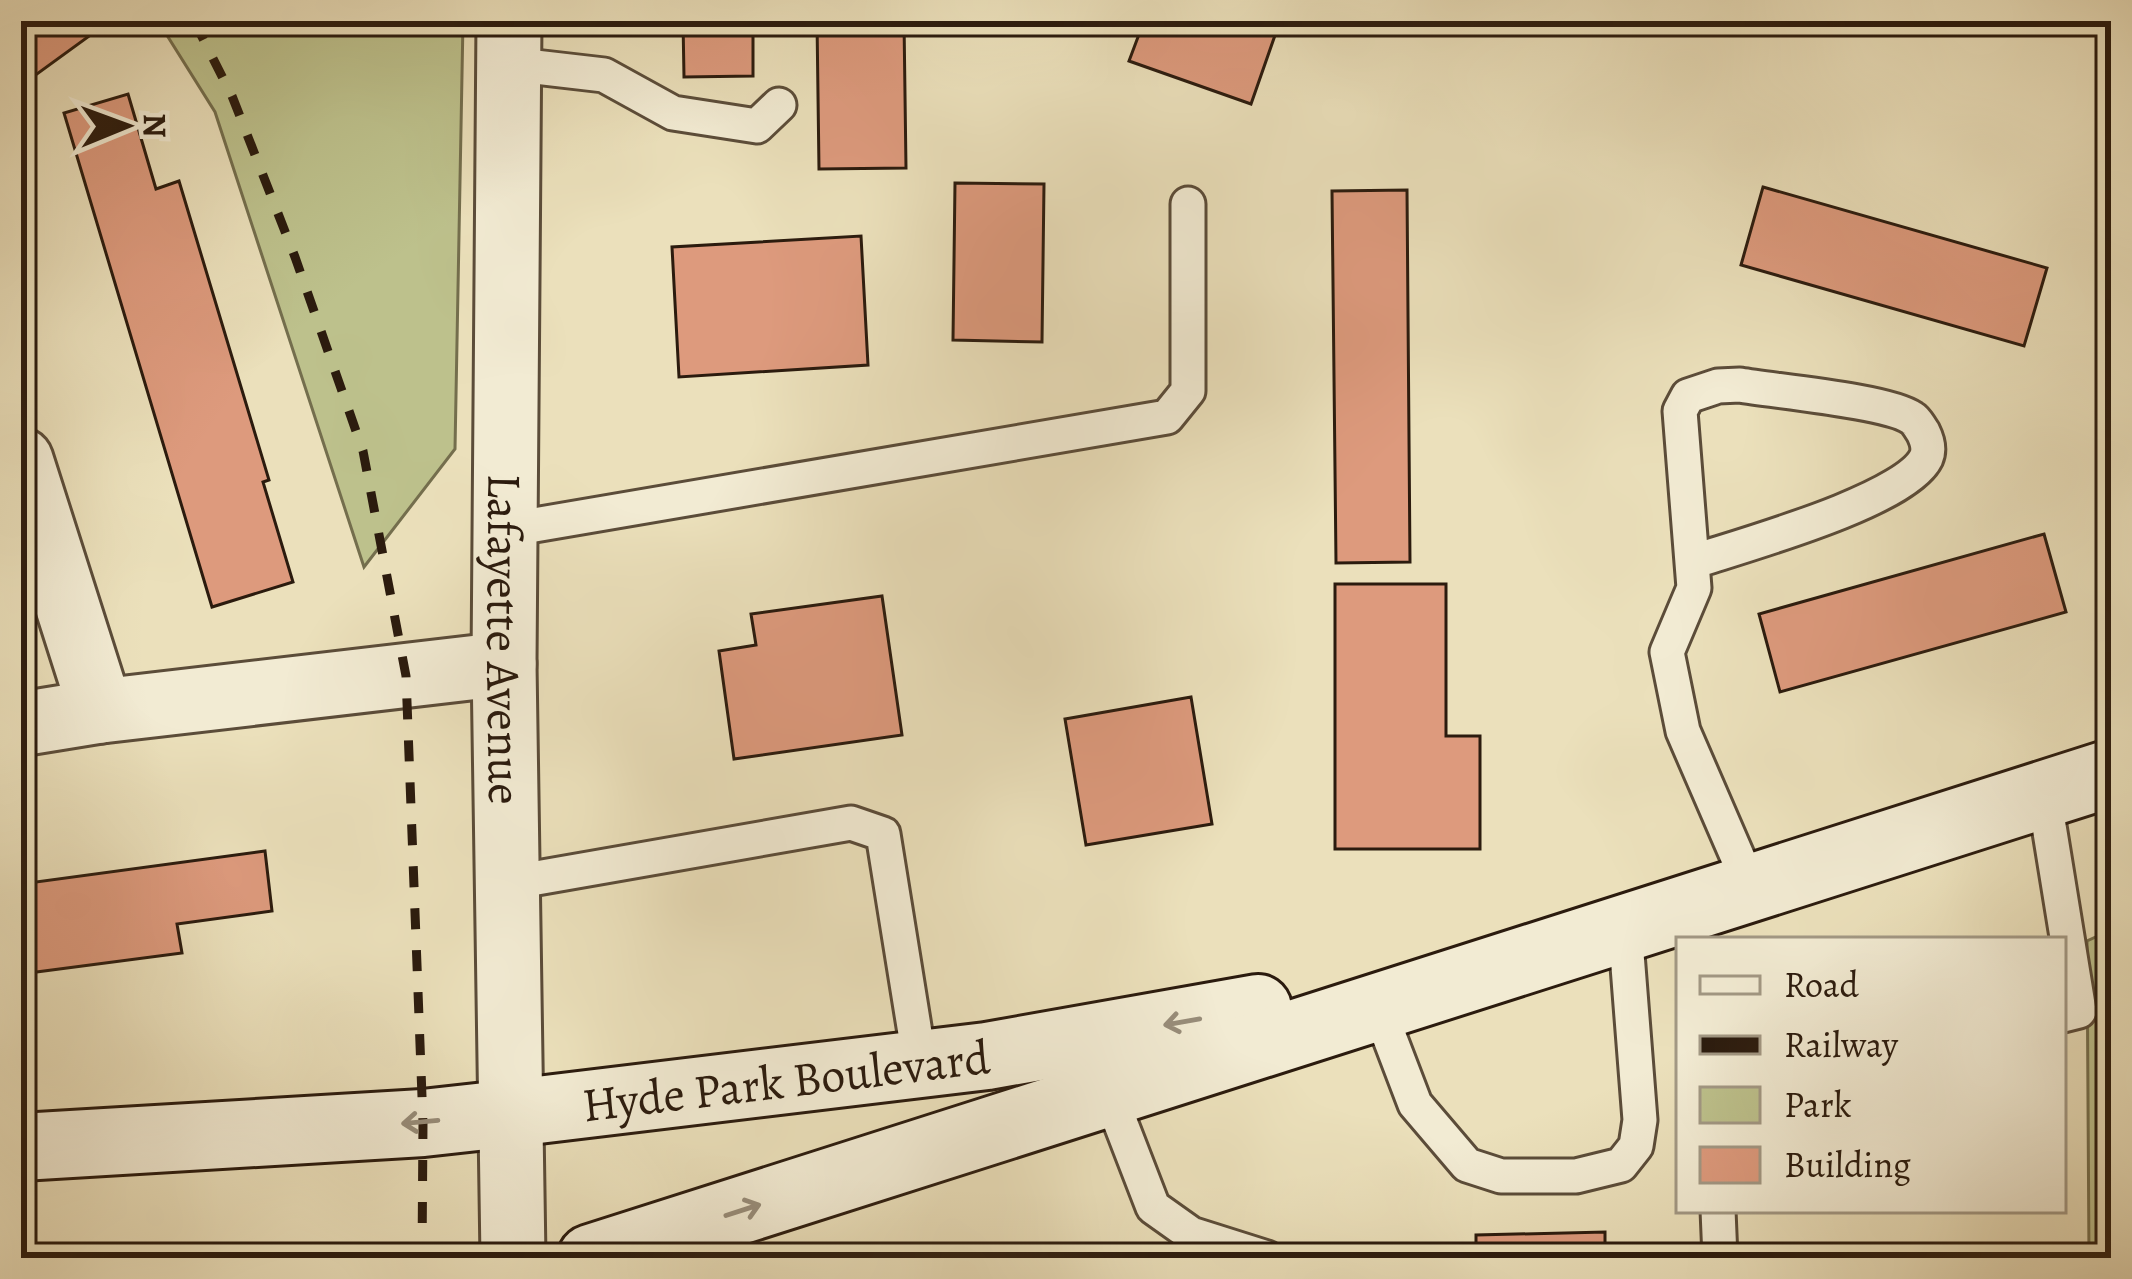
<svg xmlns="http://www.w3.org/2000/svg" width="2132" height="1279" viewBox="0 0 2132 1279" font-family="Alegreya,serif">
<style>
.green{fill:#bdc18c;stroke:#746e4d;stroke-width:3}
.building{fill:#dd9a7d;stroke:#2b1b0e;stroke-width:3}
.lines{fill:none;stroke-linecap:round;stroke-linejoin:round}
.service-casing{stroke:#5b4c39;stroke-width:39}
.minor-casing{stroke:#5b4c39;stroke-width:69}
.secondary-casing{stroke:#2b1b0e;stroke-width:72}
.service{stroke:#f2ebd3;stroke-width:33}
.minor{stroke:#f2ebd3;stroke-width:63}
.secondary{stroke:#f2ebd3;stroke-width:66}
.rail{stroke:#2b1b0e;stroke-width:9;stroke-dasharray:21 21;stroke-linecap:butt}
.oneway{stroke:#988d7a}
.labels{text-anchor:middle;stroke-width:10;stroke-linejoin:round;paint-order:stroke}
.street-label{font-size:48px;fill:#2b1b0e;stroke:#f2ebd3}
</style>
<rect width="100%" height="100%" fill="#ebe0bb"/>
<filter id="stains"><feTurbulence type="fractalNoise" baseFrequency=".00167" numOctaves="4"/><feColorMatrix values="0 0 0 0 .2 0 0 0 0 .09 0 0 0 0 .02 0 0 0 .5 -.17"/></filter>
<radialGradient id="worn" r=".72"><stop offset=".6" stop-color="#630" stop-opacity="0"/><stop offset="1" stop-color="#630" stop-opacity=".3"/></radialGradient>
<g class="green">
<path d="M158,21H463L455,449L364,567L215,112Z"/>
<path d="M2111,930V1258H2089L2087,941Z"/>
</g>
<g class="building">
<path d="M21,21H83L92,34L26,82L21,75Z"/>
<path d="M683,21H753V76L684,77Z"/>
<path d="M817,21H904L906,168L819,169Z"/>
<path d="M1144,21H1280L1251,104L1129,61Z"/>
<path d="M128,94L156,189L179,181L269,480L263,482L293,582L212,607L64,113Z"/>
<path d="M955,183L1044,184L1042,342L953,340Z"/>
<path d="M1763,187L2047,268L2024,346L1741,265Z"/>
<path d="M1407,190L1410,562L1336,563L1332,191Z"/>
<path d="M861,236L868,365L679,377L672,247Z"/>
<path d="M2044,534L2066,612L1780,692L1759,614Z"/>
<path d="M1335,584H1446V736H1480V849H1335Z"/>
<path d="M882,596L902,735L734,759L719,651L756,645L751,614Z"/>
<path d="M1191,697L1212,824L1086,845L1065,719Z"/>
<path d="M265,851L272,911L177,924L182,953L21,974V884Z"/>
<path d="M1605,1232V1258H1476V1235Z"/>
</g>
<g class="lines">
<defs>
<g id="service">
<path d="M509,64L604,75L673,113L757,126L779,105"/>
<path d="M505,530L1167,417L1188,391V204"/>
<path d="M1692,562C1740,546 1905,501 1926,458C1930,449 1927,440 1923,432C1921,429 1915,419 1912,418C1888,401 1774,391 1740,385L1718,386L1688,396L1680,411L1694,588L1667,652L1683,731L1751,888"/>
<path d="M2044,795L2079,1011L2063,1015"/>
<path d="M508,883L851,823L883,834L920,1064"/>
<path d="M1378,1007L1415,1104L1467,1165L1501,1176H1576L1621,1165L1636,1146L1640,1120L1625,928"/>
<path d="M1109,1093L1153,1207L1191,1234L1267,1258"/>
<path d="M1718,1210L1720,1258"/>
</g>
<g id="minor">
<path id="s1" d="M509,21L504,664L513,1258"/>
<path d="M21,460L101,711L504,664"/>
<path d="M21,724L101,711"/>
</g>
<g id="secondary">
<path id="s2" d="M21,1147L423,1123L513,1113L987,1056L1258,1008"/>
<path d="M591,1258L2111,773"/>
</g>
</defs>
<use href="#service" class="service-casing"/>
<use href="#minor" class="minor-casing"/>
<use href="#secondary" class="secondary-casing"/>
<use href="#service" class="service"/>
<use href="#minor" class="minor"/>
<use href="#secondary" class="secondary"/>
<path class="rail" d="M194,21L232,96L295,257L363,451L406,676L423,1123L422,1258"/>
</g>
<defs><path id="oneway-shaft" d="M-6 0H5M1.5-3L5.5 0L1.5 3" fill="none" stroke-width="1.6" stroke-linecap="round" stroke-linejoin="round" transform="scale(3)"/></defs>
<g class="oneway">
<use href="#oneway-shaft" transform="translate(1182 1022) rotate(170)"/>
<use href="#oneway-shaft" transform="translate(420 1122) rotate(175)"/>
<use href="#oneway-shaft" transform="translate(743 1210) rotate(-18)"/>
</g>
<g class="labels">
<g class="street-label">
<text dy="17" stroke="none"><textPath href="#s1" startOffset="618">Lafayette Avenue</textPath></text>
<text dy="17" stroke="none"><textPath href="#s2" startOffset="768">Hyde Park Boulevard</textPath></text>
</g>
</g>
<rect width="2132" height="1279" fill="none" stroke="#ebe0bb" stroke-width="72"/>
<rect x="24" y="24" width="2084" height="1231" fill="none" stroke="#2b1b0e" stroke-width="6"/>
<rect x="36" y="36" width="2060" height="1207" fill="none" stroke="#2b1b0e" stroke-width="3"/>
<rect x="1676" y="937" width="390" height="276" fill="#f2ebd3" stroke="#a29884" stroke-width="3"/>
<rect x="1700" y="976" width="60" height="18" fill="#f2ebd3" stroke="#a29884" stroke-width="3"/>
<text x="1784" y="997" font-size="36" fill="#2b1b0e">Road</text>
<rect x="1700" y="1036" width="60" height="18" fill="#2b1b0e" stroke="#a29884" stroke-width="3"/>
<text x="1784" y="1057" font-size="36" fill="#2b1b0e">Railway</text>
<rect x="1700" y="1087" width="60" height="36" fill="#bdc18c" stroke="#a29884" stroke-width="3"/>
<text x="1784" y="1117" font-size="36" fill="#2b1b0e">Park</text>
<rect x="1700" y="1147" width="60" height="36" fill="#dd9a7d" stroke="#a29884" stroke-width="3"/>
<text x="1784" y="1177" font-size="36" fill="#2b1b0e">Building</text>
<g transform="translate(126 126) rotate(89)" stroke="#f2ebd3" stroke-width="9" paint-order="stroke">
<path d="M0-9L21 45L0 30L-21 45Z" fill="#2b1b0e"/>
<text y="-18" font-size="33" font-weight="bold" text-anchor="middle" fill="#2b1b0e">N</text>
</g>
<rect width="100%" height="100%" filter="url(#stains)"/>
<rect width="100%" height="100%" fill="url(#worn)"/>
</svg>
